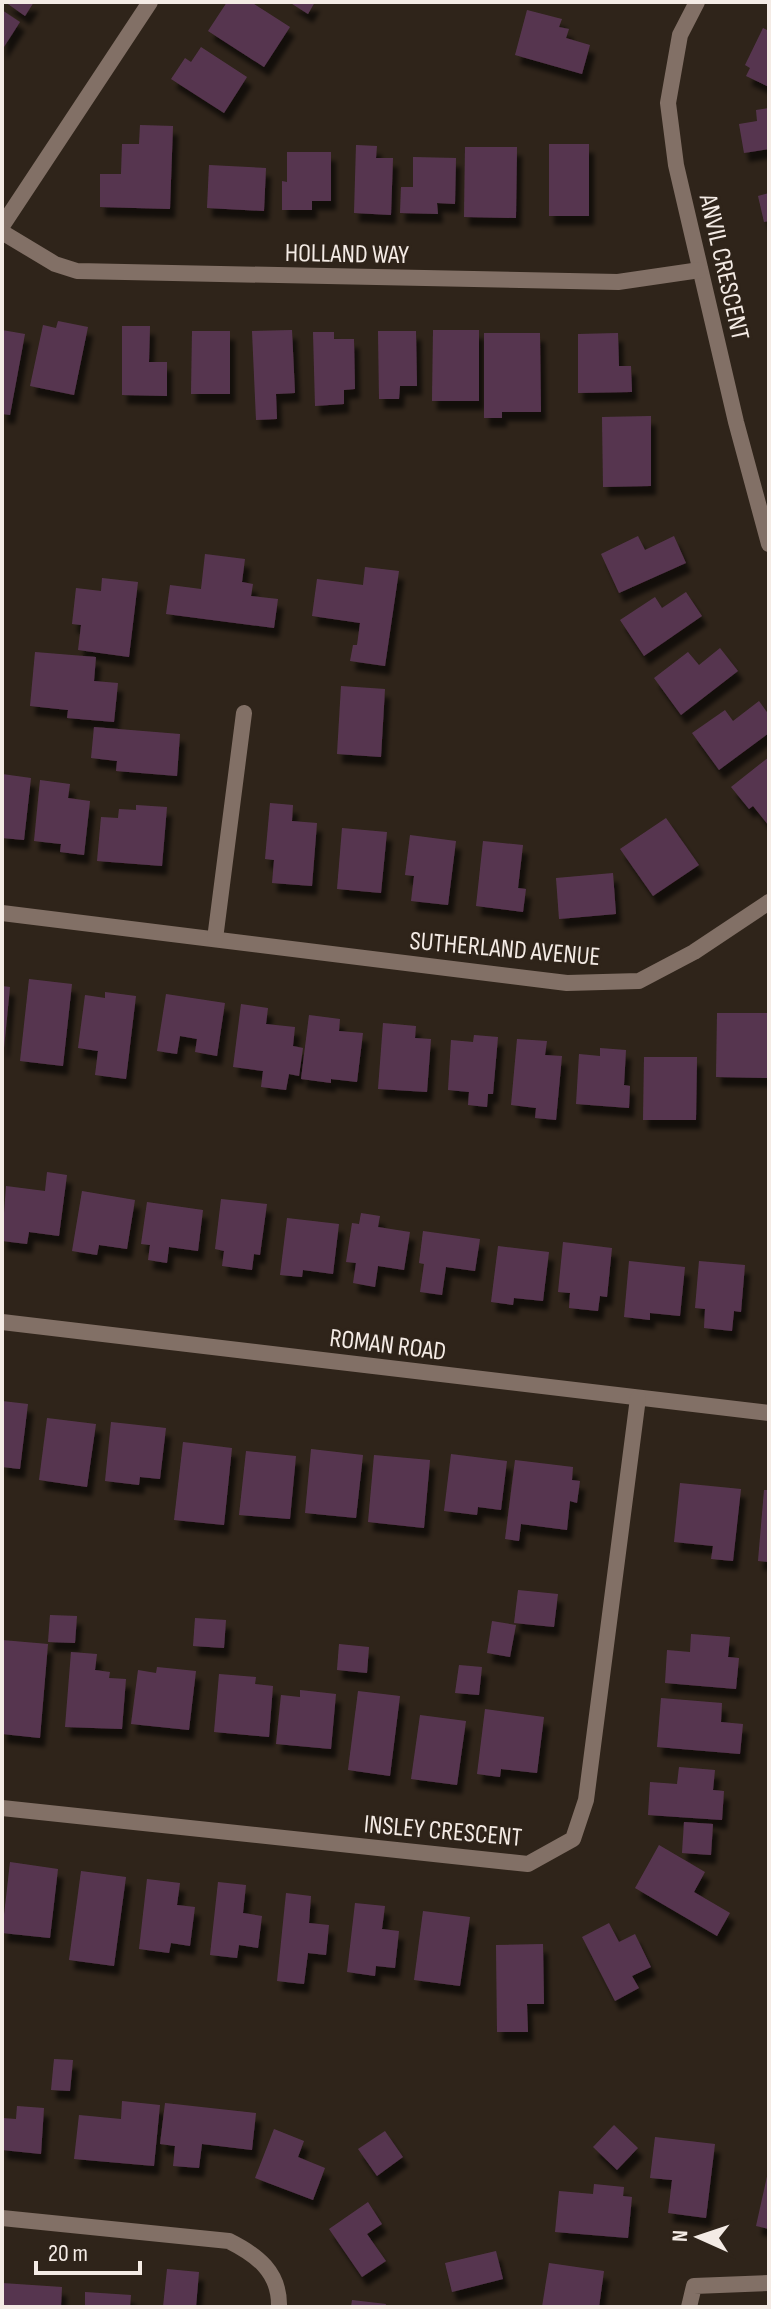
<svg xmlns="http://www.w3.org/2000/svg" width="771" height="2309" viewBox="0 0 771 2309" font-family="'Sofia Sans Condensed',sans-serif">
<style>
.building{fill:#573650;filter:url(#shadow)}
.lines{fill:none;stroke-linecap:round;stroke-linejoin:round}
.street{stroke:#827066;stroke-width:16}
.labels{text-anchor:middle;stroke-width:6;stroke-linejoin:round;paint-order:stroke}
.street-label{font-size:26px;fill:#f4ebe5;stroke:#2f241a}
</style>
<defs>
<filter id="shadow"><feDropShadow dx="5" dy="9" stdDeviation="2" flood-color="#0009"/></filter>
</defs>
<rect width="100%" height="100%" fill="#2f241a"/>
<g class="building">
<path d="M5,2H34L25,16Z"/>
<path d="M227,2L233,4L234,2H251L290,27L264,67L208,31Z"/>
<path d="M289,2H315L308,14Z"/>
<path d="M2,10L20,22L2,50Z"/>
<path d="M527,10L562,19L559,27L569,29L566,38L590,45L582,74L515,55Z"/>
<path d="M763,28L769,31V87L746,76L750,68L745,65Z"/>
<path d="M201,47L247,77L224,113L171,79L185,58L191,62Z"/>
<path d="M769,108V149L744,153L739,124L757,121L756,110Z"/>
<path d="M140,125L173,126L170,209L100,207V174H121L122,144H139Z"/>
<rect x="549" y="144" width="40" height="72"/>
<path d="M356,145L377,146L376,158H393L391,215L354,213Z"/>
<path d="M465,147H517L516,218L464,217Z"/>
<path d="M287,152H331V201H312V210H282V181L287,182Z"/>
<path d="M413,157L456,158L455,204L437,203L438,214L400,213L401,187H413Z"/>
<path d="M209,165L266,168L264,211L207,208Z"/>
<path d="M769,193V221L764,222L758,196Z"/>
<path d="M58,321L88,327L74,395L30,386L43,325L56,328Z"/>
<path d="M122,326H150L149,362H167V396L122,395Z"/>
<path d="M2,330L25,334L10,415L2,414Z"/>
<path d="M292,330L295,393L276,394L277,419L256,420L252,331Z"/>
<path d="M433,330H479V401H432Z"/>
<path d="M192,331H230V394H191Z"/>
<path d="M378,331H416L417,386H400L399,399H379Z"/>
<path d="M313,332H334V339H354L355,389L344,390V404L315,406Z"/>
<path d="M484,333H540L541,412H502V418H484Z"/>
<path d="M618,333L619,366H631L632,392L578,393V334Z"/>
<path d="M651,416V486L603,487L602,417Z"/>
<path d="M638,536L645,550L674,536L686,563L619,593L601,554Z"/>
<path d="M205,554L245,559L242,582L253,584L251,596L278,599L274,628L166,614L170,585L201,589Z"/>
<path d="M365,567L399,571L385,666L350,661L353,645H357L360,623L312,616L317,579L363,585Z"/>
<path d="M102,578L138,582L129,657L78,650L81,625L72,624L76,588L101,591Z"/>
<path d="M686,592L702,616L644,656L620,620L655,597L662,608Z"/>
<path d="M720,648L738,671L681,715L654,678L688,652L699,665Z"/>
<path d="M35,652L96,657L94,681L118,683L114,722L67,718L68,710L30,706Z"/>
<path d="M341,686L385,689L381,757L337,754Z"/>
<path d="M759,701L769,715V733L719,770L692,733L725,710L733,721Z"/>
<path d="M94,727L180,734L177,776L116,771L117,761L91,758Z"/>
<path d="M769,757V826L753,806L749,809L731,787Z"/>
<path d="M2,774L31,778L24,840L2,838Z"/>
<path d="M40,780L70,784L68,798L90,801L84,855L60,852L61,844L34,841Z"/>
<path d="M270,803L293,805L292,821L317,823L312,886L272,883L274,860L265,859Z"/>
<path d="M136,805L167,807L162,866L97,861L101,817L118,818L119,809L136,810Z"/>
<path d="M666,818L699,865L653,896L620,849Z"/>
<path d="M342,828L387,832L381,893L337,889Z"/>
<path d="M410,835L456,841L448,905L411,901L414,876L405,875Z"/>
<path d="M483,841L523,845L518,888L526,889L523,912L476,906Z"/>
<path d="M613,873L616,914L559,919L556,878Z"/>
<path d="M29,979L72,984L63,1066L20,1061Z"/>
<path d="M2,986L10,987L4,1048H2Z"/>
<path d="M105,992L136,996L126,1079L95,1075L98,1051L78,1048L85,995L105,998Z"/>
<path d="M166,994L225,1003L217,1056L195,1052L197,1039L180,1036L177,1054L157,1051Z"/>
<path d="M241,1004L268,1008L266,1024L295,1027L293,1046L303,1048L299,1076L289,1074L286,1090L261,1087L263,1071L233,1067Z"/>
<path d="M717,1013H767V1078L716,1077Z"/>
<path d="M309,1015L340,1019L339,1031L363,1033L357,1082L331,1079V1083L301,1079Z"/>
<path d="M383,1023L416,1026L415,1038L431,1039L427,1092L378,1089Z"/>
<path d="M474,1035L498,1037L493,1094H488L487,1107L468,1105L469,1092L448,1090L451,1040L473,1042Z"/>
<path d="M517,1039L547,1041L545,1055L562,1056L556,1120L535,1118L536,1108L511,1105Z"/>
<path d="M600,1048L626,1050L624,1085L630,1086L629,1108L576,1104L579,1054L600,1056Z"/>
<path d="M644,1057H697L696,1120H643Z"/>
<path d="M47,1172L67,1175L59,1236L29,1232L27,1244L2,1241L6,1186L45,1191Z"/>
<path d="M82,1191L135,1200L127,1249L99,1245L97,1255L72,1251Z"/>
<path d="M221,1199L267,1204L260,1255L254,1254L252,1270L222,1266L224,1251L215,1249Z"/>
<path d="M147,1202L203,1210L198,1251L169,1247L167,1263L148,1260L150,1245L141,1244Z"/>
<path d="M361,1213L380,1216L378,1227L410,1232L404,1270L378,1266L375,1287L353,1283L356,1263L346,1262L352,1223L359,1224Z"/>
<path d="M287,1218L339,1224L333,1274L303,1270L302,1277L280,1275Z"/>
<path d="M423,1231L480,1239L475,1271L446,1267L442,1295L420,1292L424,1264L419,1263Z"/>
<path d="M563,1242L612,1248L607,1297L600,1296L598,1311L569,1308L570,1293L558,1292Z"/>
<path d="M498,1246L549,1252L543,1301L514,1298L513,1305L491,1302Z"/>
<path d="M629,1261L685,1267L680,1316L650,1313V1320L624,1317Z"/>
<path d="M699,1261L745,1265L741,1312L734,1311L732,1331L704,1328L705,1309L695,1308Z"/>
<path d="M2,1401L28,1404L20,1469L2,1467Z"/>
<path d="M47,1418L96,1424L87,1487L39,1480Z"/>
<path d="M111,1422L166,1428L160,1479L140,1477L139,1485L105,1481Z"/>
<path d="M183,1442L232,1448L224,1525L174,1520Z"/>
<path d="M311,1449L363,1455L356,1518L305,1513Z"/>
<path d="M246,1451L296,1456L290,1519L239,1515Z"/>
<path d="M451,1454L507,1461L501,1510L478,1507L477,1515L444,1511Z"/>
<path d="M374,1455L430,1460L424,1528L368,1522Z"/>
<path d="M515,1460L573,1467L572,1480L580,1481L577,1503L570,1501L567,1530L521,1524L519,1541L505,1539Z"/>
<path d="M680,1483L741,1489L733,1561L711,1559L713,1546L674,1542Z"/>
<path d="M764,1490H769V1562L758,1561Z"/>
<path d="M518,1590L558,1594L554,1627L514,1623Z"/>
<path d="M50,1615L77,1616L75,1643L48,1642Z"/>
<path d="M195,1618L226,1620L224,1648L193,1646Z"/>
<path d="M492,1621L516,1625L510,1657L487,1653Z"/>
<path d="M691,1634L730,1637L728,1657L739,1658L736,1689L665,1683L667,1650L690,1652Z"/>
<path d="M2,1640L48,1644L40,1738L2,1734Z"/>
<path d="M339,1644L369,1647L367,1673L337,1670Z"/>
<path d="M71,1652L97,1654L95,1670L110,1672L109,1678L126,1679L122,1729L65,1727Z"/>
<path d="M459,1665L482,1667L479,1695L455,1693Z"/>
<path d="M157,1667L196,1671L189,1730L131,1724L138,1670L156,1673Z"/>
<path d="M219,1674L256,1677L255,1684L273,1686L269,1737L214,1732Z"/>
<path d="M300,1690L336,1694L331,1749L276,1744L281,1695L300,1697Z"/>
<path d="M358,1691L400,1696L390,1776L348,1770Z"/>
<path d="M661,1698L722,1703L721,1722L743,1724L740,1754L657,1747Z"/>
<path d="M485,1709L544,1717L537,1773L501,1769L500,1777L477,1774Z"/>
<path d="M420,1715L466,1721L457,1785L411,1779Z"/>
<path d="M679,1767L715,1770L713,1790L724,1791L722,1820L648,1815L650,1782L677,1784Z"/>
<path d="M684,1822L713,1824L711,1855L682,1853Z"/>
<path d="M659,1845L705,1872L694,1892L730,1913L717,1936L635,1888Z"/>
<path d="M10,1862L58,1869L50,1938L2,1933Z"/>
<path d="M81,1871L126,1877L114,1966L69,1960Z"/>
<path d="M147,1879L180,1883L177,1905L195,1907L190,1946L171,1943L169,1953L139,1949Z"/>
<path d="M218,1882L246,1885L243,1913L262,1916L258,1948L239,1945L237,1958L210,1955Z"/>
<path d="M286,1893L311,1896L309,1923L329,1925L326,1955L308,1953L304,1984L277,1981Z"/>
<path d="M355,1903L385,1906L382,1929L399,1931L395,1968L376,1966L375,1976L347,1972Z"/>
<path d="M423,1911L470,1917L460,1986L414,1980Z"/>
<path d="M609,1923L619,1942L635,1934L651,1967L632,1976L639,1988L615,2001L582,1937Z"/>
<path d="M543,1944L544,2004H527L528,2032H497L496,1945Z"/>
<path d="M54,2059L73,2060L70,2091L51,2090Z"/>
<path d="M122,2101L160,2105L154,2166L74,2159L79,2115L121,2119Z"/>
<path d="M165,2103L256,2113L252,2150L202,2144L199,2168L173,2166L175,2146L160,2144Z"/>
<path d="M17,2106L44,2108L41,2154L2,2150V2118L16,2119Z"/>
<path d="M614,2125L638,2148L617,2170L593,2147Z"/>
<path d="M274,2129L304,2141L298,2157L325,2168L313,2200L255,2178Z"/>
<path d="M385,2131L403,2157L377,2176L358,2149Z"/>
<path d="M655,2137L715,2144L706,2218L668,2213L672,2180L650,2178Z"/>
<path d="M768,2172L769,2173V2229L756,2226Z"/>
<path d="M594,2184L624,2187L623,2196L632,2197L628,2238L555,2232L559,2191L593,2194Z"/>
<path d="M368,2202L382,2224L367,2234L386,2261L362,2277L329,2229Z"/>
<path d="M496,2251L503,2279L452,2292L445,2263Z"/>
<path d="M549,2263L604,2271L599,2307H542Z"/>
<path d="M167,2269L199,2272L196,2307H163Z"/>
<path d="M2,2283L62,2287L61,2307H2Z"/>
<path d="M85,2292L131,2295L130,2307H85Z"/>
<path d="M352,2300L386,2304L385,2307H351Z"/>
</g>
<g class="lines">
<g class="street">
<path d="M697,2L680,35L668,103L676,165L736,422L769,544"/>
<path d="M2,226L150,2"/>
<path d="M2,232L55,264L77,271L618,282L700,270"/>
<path d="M2,913L567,983L639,981L694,952L769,902"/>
<path d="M215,939L244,713"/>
<path d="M2,1322L769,1413"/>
<path d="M2,1808L528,1864L573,1839L586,1800L638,1398"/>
<path d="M2,2218L229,2241C257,2255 280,2272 279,2307"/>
<path d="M689,2307L694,2286L769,2283"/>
</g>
</g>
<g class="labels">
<g class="street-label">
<text transform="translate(347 253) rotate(1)" y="9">HOLLAND WAY</text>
<text transform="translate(725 267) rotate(77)" y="9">ANVIL CRESCENT</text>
<text transform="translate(505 948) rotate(5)" y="9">SUTHERLAND AVENUE</text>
<text transform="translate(388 1344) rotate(7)" y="9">ROMAN ROAD</text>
<text transform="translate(443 1830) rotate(5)" y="9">INSLEY CRESCENT</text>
</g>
</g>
<rect width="771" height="2309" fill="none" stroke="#f4ebe5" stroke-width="8"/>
<g transform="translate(699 2237) rotate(273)" stroke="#2f241a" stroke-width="6" paint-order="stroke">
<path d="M0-6L14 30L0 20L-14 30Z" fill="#f4ebe5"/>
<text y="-12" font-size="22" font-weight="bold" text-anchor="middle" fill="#f4ebe5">N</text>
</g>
<path d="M36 2261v12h104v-12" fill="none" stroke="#f4ebe5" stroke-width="4"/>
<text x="48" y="2261" font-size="24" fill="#f4ebe5" stroke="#2f241a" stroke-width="6" paint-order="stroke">20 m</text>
</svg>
